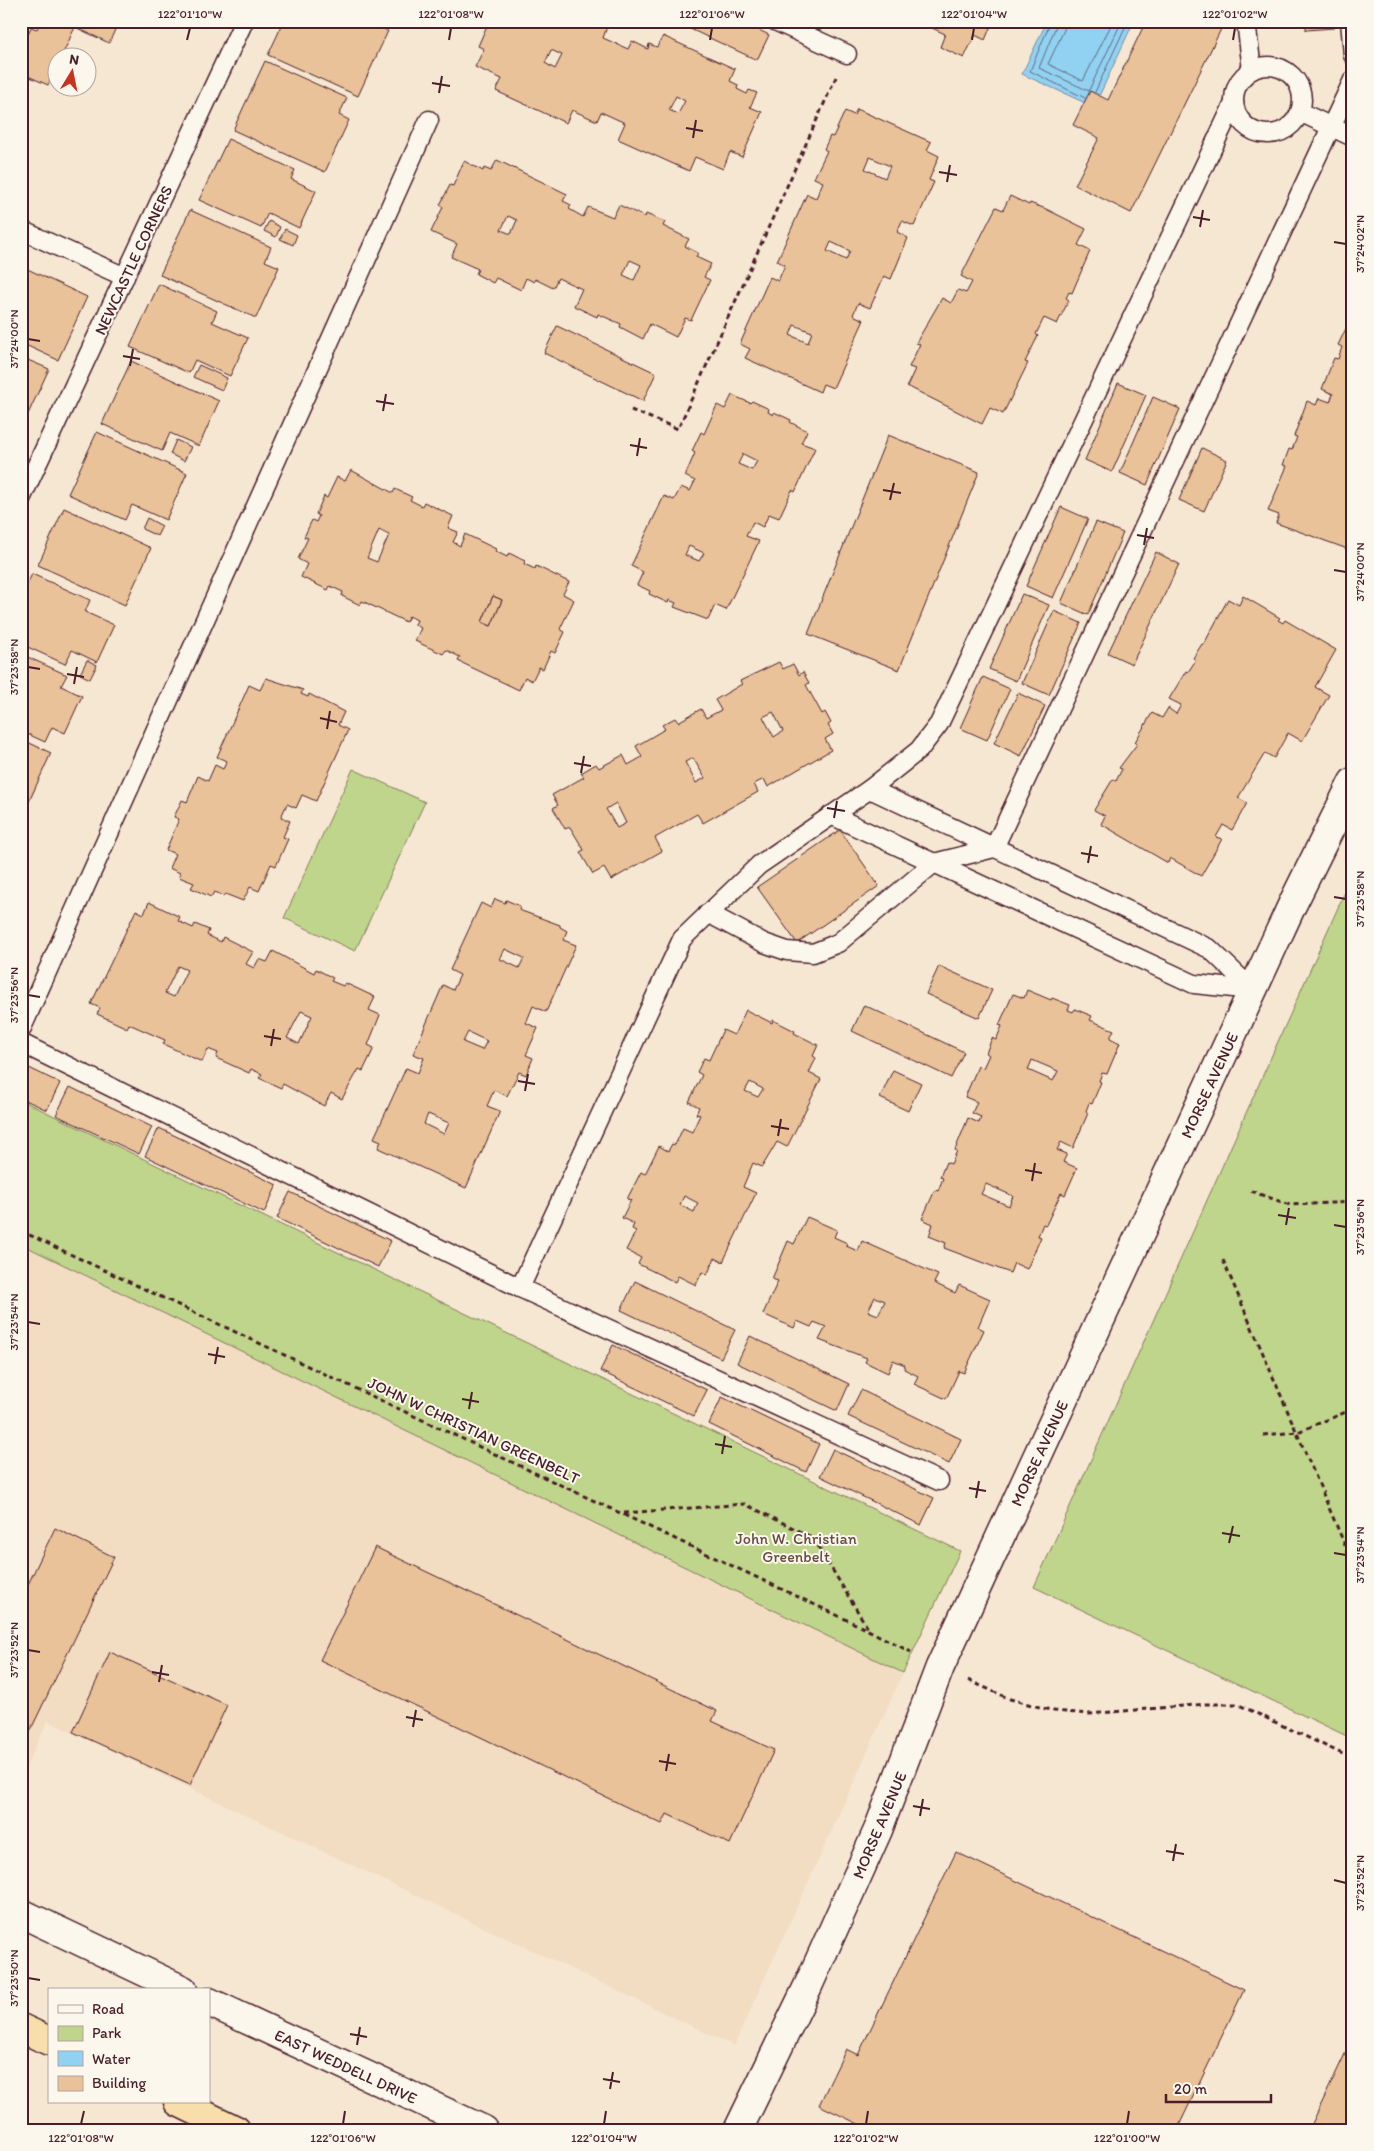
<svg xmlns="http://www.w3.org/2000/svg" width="1374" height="2151" viewBox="0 0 1374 2151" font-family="Itim,sans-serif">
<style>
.built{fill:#f2dcc2}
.green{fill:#bfd58b;stroke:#847a5b}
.water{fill:#91d2f2;stroke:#758aa2}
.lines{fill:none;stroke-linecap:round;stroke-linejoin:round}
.shore{stroke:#66677b;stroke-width:1}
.building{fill:#e9c299;stroke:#4a1f2b;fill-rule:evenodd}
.service-casing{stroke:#4a1f2b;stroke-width:21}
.tertiary-casing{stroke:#4a1f2b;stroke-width:31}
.motorway-casing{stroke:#4a1f2b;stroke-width:31}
.path{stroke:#4a1f2b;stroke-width:3;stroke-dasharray:5 4;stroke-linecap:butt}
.service{stroke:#fbf7ec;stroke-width:18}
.tertiary{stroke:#fbf7ec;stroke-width:28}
.motorway{stroke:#f8deab;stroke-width:28}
.ticks{fill:none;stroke:#4a1f2b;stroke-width:2}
.labels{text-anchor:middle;stroke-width:4;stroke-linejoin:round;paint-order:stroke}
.street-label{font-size:16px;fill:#4a1f2b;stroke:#fbf7ec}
.park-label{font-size:16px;fill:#674c43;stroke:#fbf7ec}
.neatline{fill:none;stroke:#4a1f2b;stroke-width:2}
.ticks-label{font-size:12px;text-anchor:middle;fill:#4a1f2b}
</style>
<rect width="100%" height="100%" fill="#f6e7d3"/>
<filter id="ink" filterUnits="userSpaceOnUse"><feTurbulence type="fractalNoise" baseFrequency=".02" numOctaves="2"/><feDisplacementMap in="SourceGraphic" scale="10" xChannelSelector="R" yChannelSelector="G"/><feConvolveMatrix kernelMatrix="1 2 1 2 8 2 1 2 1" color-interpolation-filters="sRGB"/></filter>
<g filter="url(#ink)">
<path class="built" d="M21,1244L903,1673L734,2046L48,1721L21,1777Z"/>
<g class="green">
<path d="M353,769L425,802L355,951L284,918Z"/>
<path d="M1353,874V1739L1034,1587Z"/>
<path d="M21,1100L960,1551L903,1673L21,1244Z"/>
</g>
<path class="water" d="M1047,21H1134L1094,107L1022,74Z"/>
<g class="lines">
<g class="shore">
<path d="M1051,21L1030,71L1085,98"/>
<path d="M1058,21L1039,68L1089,91"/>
<path d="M1065,21L1064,30L1048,64L1083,81L1113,21"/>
<path d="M1089,90L1122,21"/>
<path d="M1095,92L1128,21"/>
</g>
</g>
<g class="building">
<path d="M41,21H119L109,43L75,27L61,58H58V64L48,85L21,73V49L31,27L37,29Z"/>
<path d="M284,21H367L388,31L358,96L268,55Z"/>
<path d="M489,21H609L603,38L628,49L632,41L648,49L649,44L657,47L663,36L735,69L730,81L738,85L737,89L747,94L749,90L757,93L750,107L762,112L742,157L730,152L723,169L695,157L689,171L618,139L625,123L601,112L597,121L572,110L566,123L496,91L502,79L475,67L484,49L478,46ZM551,50L562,55L555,69L545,63ZM676,96L685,101L678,114L669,110Z"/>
<path d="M673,21H741L769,35L757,60Z"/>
<path d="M852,21H869L866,28Z"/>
<path d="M917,21H993L985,40L975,35L964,58L940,47L945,34Z"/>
<path d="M1146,21H1211L1222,27L1131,213L1075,185L1099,138L1073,125L1090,91L1108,100Z"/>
<path d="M1306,21H1334V28L1306,30Z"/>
<path d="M265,61L347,98L339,115L349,120L325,172L233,130Z"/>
<path d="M857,109L931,142L927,150L939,156L929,180L934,182L914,226L902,221L897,232L908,238L891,279L884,276L870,308L858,303L853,315L864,320L833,388L823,384L820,392L745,358L750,349L740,344L770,277L778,281L785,265L777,261L807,194L816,198L823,182L814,178L827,151L824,149L830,136L833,137L845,111L854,115ZM870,157L890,166L885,178L865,169ZM831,242L850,251L846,260L827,251ZM794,325L812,332L808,343L790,335Z"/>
<path d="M228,139L295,170L291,179L316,191L299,228L268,213L261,228L199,200Z"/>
<path d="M497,160L567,194L563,201L571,205L569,209L583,217L588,207L613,217L619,205L645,217L646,214L665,222L663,226L689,239L685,246L698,253L696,257L711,264L704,277L710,280L691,320L685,318L676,337L650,324L643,339L620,327L621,324L598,314L597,317L574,306L582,289L558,278L553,288L535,279L534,282L526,278L521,290L496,278L493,283L476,274L478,269L451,257L457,244L431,232L443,207L440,205L450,185L453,186L464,161L483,171L484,168L491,171ZM508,216L517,220L511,234L501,230ZM630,260L641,265L634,280L623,275Z"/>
<path d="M1010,196L1029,205L1030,203L1046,209L1086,229L1078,245L1090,251L1072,293L1069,292L1066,298L1069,300L1057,324L1044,318L1036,334L1038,336L1025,362L1028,363L1003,414L990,408L982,424L907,386L915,369L909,367L920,344L916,343L942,298L951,303L958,290L966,293L972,282L961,276L996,207L1003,210Z"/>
<path d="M190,210L271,247L265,261L279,267L256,318L160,275Z"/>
<path d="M269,221L280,227L276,237L264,231Z"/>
<path d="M285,229L297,235L293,245L280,239Z"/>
<path d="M21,266L87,297L58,360L21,343Z"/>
<path d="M159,284L217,311L212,322L248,338L230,376L195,360L189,373L130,347Z"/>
<path d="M1353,304V551L1276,523L1279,515L1268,511L1287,466L1283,465L1289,449L1292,450L1297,437L1294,436L1307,401L1316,405L1319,398L1330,402L1333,394L1322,389L1334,358L1338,359L1342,347L1338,345L1352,316L1349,314Z"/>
<path d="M557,326L656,373L643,401L544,353Z"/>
<path d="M21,357L49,369L21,429Z"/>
<path d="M131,361L219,401L199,446L170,433L162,451L102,424Z"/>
<path d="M199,365L227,378L222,390L193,377Z"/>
<path d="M1118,383L1146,395L1112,472L1085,460Z"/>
<path d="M732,395L750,403L752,401L769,409L768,412L773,415L774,412L791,420L790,422L807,431L801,443L815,448L795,492L792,490L779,518L769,514L763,527L753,522L746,536L759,541L726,610L715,605L708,620L674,607L676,603L669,600L668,603L649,594L650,591L637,585L643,572L631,566L664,496L674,500L681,487L690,491L695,481L685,476L695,453L692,451L701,432L704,434L717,405L725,409ZM743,454L757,461L752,470L738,464ZM689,546L704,553L699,561L685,555Z"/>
<path d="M1153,397L1180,409L1147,485L1120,473Z"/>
<path d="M97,432L187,473L166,520L132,505L125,520L68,494Z"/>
<path d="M888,435L979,472L899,670L808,634Z"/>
<path d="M176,440L191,447L184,461L170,454Z"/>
<path d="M1202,448L1227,460L1204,511L1179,500Z"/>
<path d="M351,470L393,493L395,489L412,497L410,500L422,506L424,502L453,516L448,528L458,532L453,542L460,546L465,534L496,549L495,551L507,557L509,553L525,561L524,564L535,569L536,566L569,582L563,594L574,600L560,629L565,632L555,653L551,651L543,669L539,667L532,681L525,677L519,690L458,661L460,657L446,650L443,654L415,641L421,628L415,625L417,620L409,616L406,622L362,601L360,605L342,596L343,592L330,586L328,590L301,577L307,564L298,559L308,538L304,537L312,520L316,522L319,516L316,514L324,496L327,498L337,477L345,481ZM379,530L389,535L377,562L367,558ZM493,596L502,600L491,626L482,622Z"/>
<path d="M1061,507L1088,519L1053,598L1026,586Z"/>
<path d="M64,508L151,548L125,605L38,565Z"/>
<path d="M147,518L162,526L157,536L142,529Z"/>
<path d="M1096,522L1123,533L1088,615L1061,603Z"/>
<path d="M1156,552L1179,564L1132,664L1108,653Z"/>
<path d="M32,574L90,600L85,612L114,625L97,662L72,650L65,664L21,644V597Z"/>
<path d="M1022,594L1049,605L1016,681L989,669Z"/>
<path d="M493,596L502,600L491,626L482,622Z"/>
<path d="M1243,596L1280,618L1278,620L1283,623L1285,620L1336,650L1315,687L1329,695L1302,741L1288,733L1274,758L1265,753L1238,798L1247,803L1232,830L1223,825L1216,837L1222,839L1201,876L1170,858L1168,863L1101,824L1105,816L1094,810L1113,779L1116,781L1122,769L1119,768L1137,744L1135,742L1152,713L1162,718L1168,708L1176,714L1181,705L1169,699L1186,671L1188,672L1196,660L1193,658L1202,644H1204L1228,599L1239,605Z"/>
<path d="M1054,611L1081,623L1049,695L1022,683Z"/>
<path d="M21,654L67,675L61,686L82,696L65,733L52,727L45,742L21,731Z"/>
<path d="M87,660L97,665L90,679L80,674Z"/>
<path d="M779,662L783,669L793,664L799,675L803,672L809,683L806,685L822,714L825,712L831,723L828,725L833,734L825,739L831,750L768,787L764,779L754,784L758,792L703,823L697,814L655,838L662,851L611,880L604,868L593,874L580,852L584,850L570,827L565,829L553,808L558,805L552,795L584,777L581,773L596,764L599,768L623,755L628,765L642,757L636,746L665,729L662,725L675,718L678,722L701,709L706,718L721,710L715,700L742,684L740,681ZM773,712L783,731L774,737L763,717ZM693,758L705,778L696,783L685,762ZM616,803L626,823L617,828L606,809Z"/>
<path d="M983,677L1010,689L987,740L960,728Z"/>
<path d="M266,678L303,690L301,694L308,697L309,694L344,712L338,725L348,730L316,801L302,795L296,808L287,804L281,817L290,821L283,837L288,839L276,866L271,864L259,891L250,887L243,901L225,894L223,896L214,892L211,897L191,888L194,883L179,877L180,873L169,868L175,854L166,850L179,819L174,817L182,800L187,802L198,776L208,781L215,765L223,769L227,761L217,757L249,685L260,690Z"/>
<path d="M1018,693L1045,706L1021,756L994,743Z"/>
<path d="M21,739L51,753L22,817L21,816Z"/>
<path d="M840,830L879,886L797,943L757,887Z"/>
<path d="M495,899L505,903L506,900L520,906L519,910L560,925V927L567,931L563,940L576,945L546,1012L533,1006L526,1023L538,1028L526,1055L533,1058L526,1075L519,1072L507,1096L494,1090L487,1106L500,1111L466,1188L378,1148L381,1141L374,1138L406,1068L418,1073L424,1058L413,1054L443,985L453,990L460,975L450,970L481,903L491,908ZM505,949L524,958L519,968L500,959ZM468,1032L487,1041L482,1050L463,1042ZM428,1114L449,1123L444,1134L424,1124Z"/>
<path d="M149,902L180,917L178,921L193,928L195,924L209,930L207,935L221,942L223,937L253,952L246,964L254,968L259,959L267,962L273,951L314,973L316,969L333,978L331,981L343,986L345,983L375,997L369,1010L380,1015L368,1045L374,1048L363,1071L359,1069L342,1099L331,1093L324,1106L283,1084L281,1088L259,1078L262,1074L251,1069L249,1073L216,1058L218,1053L208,1049L202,1062L163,1044L165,1040L129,1024L127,1028L97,1014L100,1008L91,1004L136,910L144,914ZM178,966L187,970L174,997L165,993ZM301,1011L312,1016L299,1044L287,1038Z"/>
<path d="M939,966L992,990L979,1018L926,994Z"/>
<path d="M1027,990L1051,1000L1052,998L1070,1005L1068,1010L1073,1012L1075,1009L1092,1016L1090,1020L1114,1030L1110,1038L1120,1043L1107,1074L1102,1073L1099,1081L1101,1082L1092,1104L1089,1103L1086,1111L1088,1113L1073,1148L1061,1142L1057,1150L1067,1154L1063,1162L1077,1168L1065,1195L1061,1193L1046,1225L1043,1224L1038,1236L1041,1237L1027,1269L1014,1263L1010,1273L944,1248L946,1243L929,1236L933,1224L922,1219L935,1190L938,1191L943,1178L940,1177L946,1162L951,1164L957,1151L955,1150L968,1118L979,1123L981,1117L972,1113L977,1102L965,1097L978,1066L983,1068L989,1055L986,1053L992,1038L996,1040L1002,1026L999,1025L1013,994L1024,998ZM1032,1060L1058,1071L1053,1081L1028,1070ZM986,1184L1013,1196L1009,1206L981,1194Z"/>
<path d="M864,1005L964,1052L951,1078L852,1031Z"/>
<path d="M746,1010L772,1023L773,1020L795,1031L794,1033L818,1045L813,1056L816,1058L809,1073L821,1079L787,1147L777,1142L762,1167L753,1163L743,1187L756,1193L723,1262L715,1258L707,1275L702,1272L696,1285L678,1276L675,1282L638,1264L641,1258L626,1250L636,1231L632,1229L634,1224L622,1218L631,1200L627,1199L641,1172L645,1174L659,1146L668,1151L672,1144L675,1145L683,1128L692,1132L700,1115L696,1114L699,1107L689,1102L702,1075L697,1072L704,1058L709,1060L723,1030L734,1035ZM750,1082L763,1089L758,1097L745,1091ZM684,1196L698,1203L694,1212L680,1205Z"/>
<path d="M21,1064L60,1083L47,1110L21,1098Z"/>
<path d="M893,1070L921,1083L908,1111L880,1098Z"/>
<path d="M70,1087L152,1127L139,1154L56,1115Z"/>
<path d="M159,1128L277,1185L264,1213L145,1156Z"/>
<path d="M290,1192L391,1241L378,1267L277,1218Z"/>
<path d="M807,1217L837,1230L834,1237L847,1243L846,1246L858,1251L862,1241L938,1275L934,1283L955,1293L959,1285L990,1299L978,1327L984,1330L964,1373L959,1371L946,1399L914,1384L918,1376L904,1369L905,1365L893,1360L888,1373L865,1362L867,1358L819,1340L826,1327L814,1322L811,1327L797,1321L794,1328L763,1314L778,1281L772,1279L788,1241L794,1244ZM875,1297L885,1301L878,1315L868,1311Z"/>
<path d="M635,1281L735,1330L721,1358L621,1310Z"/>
<path d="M750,1336L849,1384L837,1411L737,1363Z"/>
<path d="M613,1345L707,1390L694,1416L600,1371Z"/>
<path d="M861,1390L961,1439L949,1464L848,1416Z"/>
<path d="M722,1397L819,1444L806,1472L709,1424Z"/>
<path d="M833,1449L934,1498L921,1525L820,1476Z"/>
<path d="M55,1528L114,1557L21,1750V1599Z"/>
<path d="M375,1547L717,1711L712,1721L774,1750L730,1844L667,1814L662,1824L320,1660Z"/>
<path d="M110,1652L227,1705L190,1785L73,1732Z"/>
<path d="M956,1852L1244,1990L1177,2130H871L819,2105L846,2049L858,2055Z"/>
<path d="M1353,2037V2130H1309Z"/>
</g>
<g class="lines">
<defs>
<g id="service">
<path d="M775,21L847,54"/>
<path d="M1246,21L1252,70"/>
<path d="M1350,21L1353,55"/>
<circle cx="1268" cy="100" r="34"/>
<path d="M1300,112L1353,137"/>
<path d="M21,230L125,277"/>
<path d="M21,499L244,21"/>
<path d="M870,789L1210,949L1253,990"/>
<path d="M831,815L1194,984L1253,990"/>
<path d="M708,913L764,943L787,951L813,953L838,943L934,863L994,848L1353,80"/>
<path d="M21,1030L429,120"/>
<path d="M21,1043L520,1288L939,1481"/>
<path d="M520,1288L682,939L759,865L870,789L919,750L939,724L1234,103"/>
</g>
<g id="tertiary">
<path d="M21,1913L183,1990"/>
<path d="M209,2002L484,2130"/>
<path d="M738,2130L808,1986L878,1830L940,1667L1293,903L1353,782"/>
</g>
<g id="motorway">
<path d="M21,2028L49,2041"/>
<path d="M178,2102L236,2130"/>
</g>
</defs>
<use href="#service" class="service-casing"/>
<use href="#tertiary" class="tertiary-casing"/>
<use href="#motorway" class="motorway-casing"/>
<g class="path">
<path d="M631,410L678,429L836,77"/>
<path d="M1251,1191L1290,1205L1353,1202"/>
<path d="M21,1231L860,1626L911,1652"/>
<path d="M1223,1260L1353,1564"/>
<path d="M1263,1435L1298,1432L1353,1409"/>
<path d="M624,1513L745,1504L813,1538L869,1630"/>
<path d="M968,1680L1010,1699L1054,1711L1089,1714L1206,1704H1237L1353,1759"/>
</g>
<use href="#service" class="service"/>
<use href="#tertiary" class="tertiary"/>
<use href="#motorway" class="motorway"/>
</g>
</g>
<path class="ticks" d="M187,40L190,28M449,40L451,28M710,40L712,28M972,40L974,28M1233,40L1235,28M432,83L450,86M439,93L442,76M686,128L703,131M693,138L696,120M939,172L957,175M947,182L950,165M1193,217L1210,220M1200,227L1203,210M1334,242L1346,244M28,339L40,341M123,356L140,359M130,366L133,349M376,401L394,404M383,411L386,394M630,445L647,448M637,456L640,438M883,490L901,493M890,500L894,483M1137,535L1154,538M1144,545L1147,528M1334,570L1346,572M28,667L40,669M67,674L84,677M74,684L77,667M320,718L337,722M327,729L330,711M574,763L591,766M581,773L584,756M827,808L845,811M834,818L837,801M1081,853L1098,856M1088,863L1091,846M1334,897L1346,899M28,995L40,997M264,1036L281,1039M271,1046L274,1029M518,1081L535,1084M525,1091L528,1074M771,1126L789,1129M778,1136L781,1119M1025,1170L1042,1173M1032,1181L1035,1163M1278,1215L1296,1218M1286,1225L1289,1208M1334,1225L1346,1227M28,1322L40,1324M208,1354L225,1357M215,1364L218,1347M462,1399L479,1402M469,1409L472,1392M715,1444L732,1447M722,1454L725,1436M969,1488L986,1491M976,1498L979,1481M1222,1533L1240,1536M1229,1543L1233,1526M1334,1553L1346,1555M28,1650L40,1652M152,1672L169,1675M159,1682L162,1665M406,1717L423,1720M413,1727L416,1710M659,1761L676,1764M666,1771L669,1754M913,1806L930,1809M920,1816L923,1799M1166,1851L1184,1854M1173,1861L1176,1844M1334,1880L1346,1883M28,1978L40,1980M350,2034L367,2037M357,2045L360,2027M603,2079L620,2082M610,2089L613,2072M81,2124L84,2111M343,2124L345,2111M604,2124L606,2111M866,2124L868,2111M1127,2124L1129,2111"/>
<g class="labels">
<g class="street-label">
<text transform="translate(133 260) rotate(-65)" y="6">NEWCASTLE CORNERS</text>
<text transform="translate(1209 1085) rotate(-65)" y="6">MORSE AVENUE</text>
<text transform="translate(474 1430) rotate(25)" y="6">JOHN W CHRISTIAN GREENBELT</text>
<text transform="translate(1039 1453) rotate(-65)" y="6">MORSE AVENUE</text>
<text transform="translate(879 1825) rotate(-67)" y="6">MORSE AVENUE</text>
<text transform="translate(346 2066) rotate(25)" y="6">EAST WEDDELL DRIVE</text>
</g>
<g class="park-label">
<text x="796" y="1544">John W. Christian<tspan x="796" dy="18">Greenbelt</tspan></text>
</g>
</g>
<rect width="1374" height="2151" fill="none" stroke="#fbf7ec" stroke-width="55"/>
<rect x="48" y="1988" width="162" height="115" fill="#fbf7ec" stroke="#b4a19f"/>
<rect x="58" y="2005" width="25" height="8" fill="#fbf7ec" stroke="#b4a19f"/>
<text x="92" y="2014" font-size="15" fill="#4a1f2b">Road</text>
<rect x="58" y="2026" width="25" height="15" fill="#bfd58b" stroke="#b4a19f"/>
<text x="92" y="2038" font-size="15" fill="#4a1f2b">Park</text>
<rect x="58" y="2051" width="25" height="15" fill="#91d2f2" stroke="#b4a19f"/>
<text x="92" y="2064" font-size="15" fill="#4a1f2b">Water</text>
<rect x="58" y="2076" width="25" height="15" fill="#e9c299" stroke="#b4a19f"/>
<text x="92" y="2088" font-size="15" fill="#4a1f2b">Building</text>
<g transform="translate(72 72) rotate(10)"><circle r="24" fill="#fbf7ec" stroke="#b4a19f"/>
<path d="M0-4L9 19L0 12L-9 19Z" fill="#c8321e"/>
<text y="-8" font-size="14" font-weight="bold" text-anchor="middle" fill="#4a1f2b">N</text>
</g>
<path d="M1166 2094v8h105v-8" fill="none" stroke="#4a1f2b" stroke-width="2.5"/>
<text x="1174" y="2094" font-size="15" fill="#4a1f2b" stroke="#fbf7ec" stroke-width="4" paint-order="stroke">20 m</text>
<rect x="28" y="28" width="1318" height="2096" class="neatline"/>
<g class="ticks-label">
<text x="190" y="18">122°01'10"W</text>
<text x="451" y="18">122°01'08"W</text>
<text x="712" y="18">122°01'06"W</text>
<text x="974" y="18">122°01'04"W</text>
<text x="1235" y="18">122°01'02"W</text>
<text transform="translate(1360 244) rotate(-90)" y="4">37°24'02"N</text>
<text transform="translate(14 339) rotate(-90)" y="4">37°24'00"N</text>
<text transform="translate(1360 572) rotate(-90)" y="4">37°24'00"N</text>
<text transform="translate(14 667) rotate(-90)" y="4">37°23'58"N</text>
<text transform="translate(1360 899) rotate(-90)" y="4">37°23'58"N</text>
<text transform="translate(14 995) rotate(-90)" y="4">37°23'56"N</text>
<text transform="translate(1360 1227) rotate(-90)" y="4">37°23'56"N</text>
<text transform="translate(14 1322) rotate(-90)" y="4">37°23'54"N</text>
<text transform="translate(1360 1555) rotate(-90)" y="4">37°23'54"N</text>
<text transform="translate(14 1650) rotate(-90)" y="4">37°23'52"N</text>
<text transform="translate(1360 1883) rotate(-90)" y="4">37°23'52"N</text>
<text transform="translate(14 1978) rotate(-90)" y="4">37°23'50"N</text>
<text x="81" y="2142">122°01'08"W</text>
<text x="343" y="2142">122°01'06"W</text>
<text x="604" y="2142">122°01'04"W</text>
<text x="866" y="2142">122°01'02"W</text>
<text x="1127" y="2142">122°01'00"W</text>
</g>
</svg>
